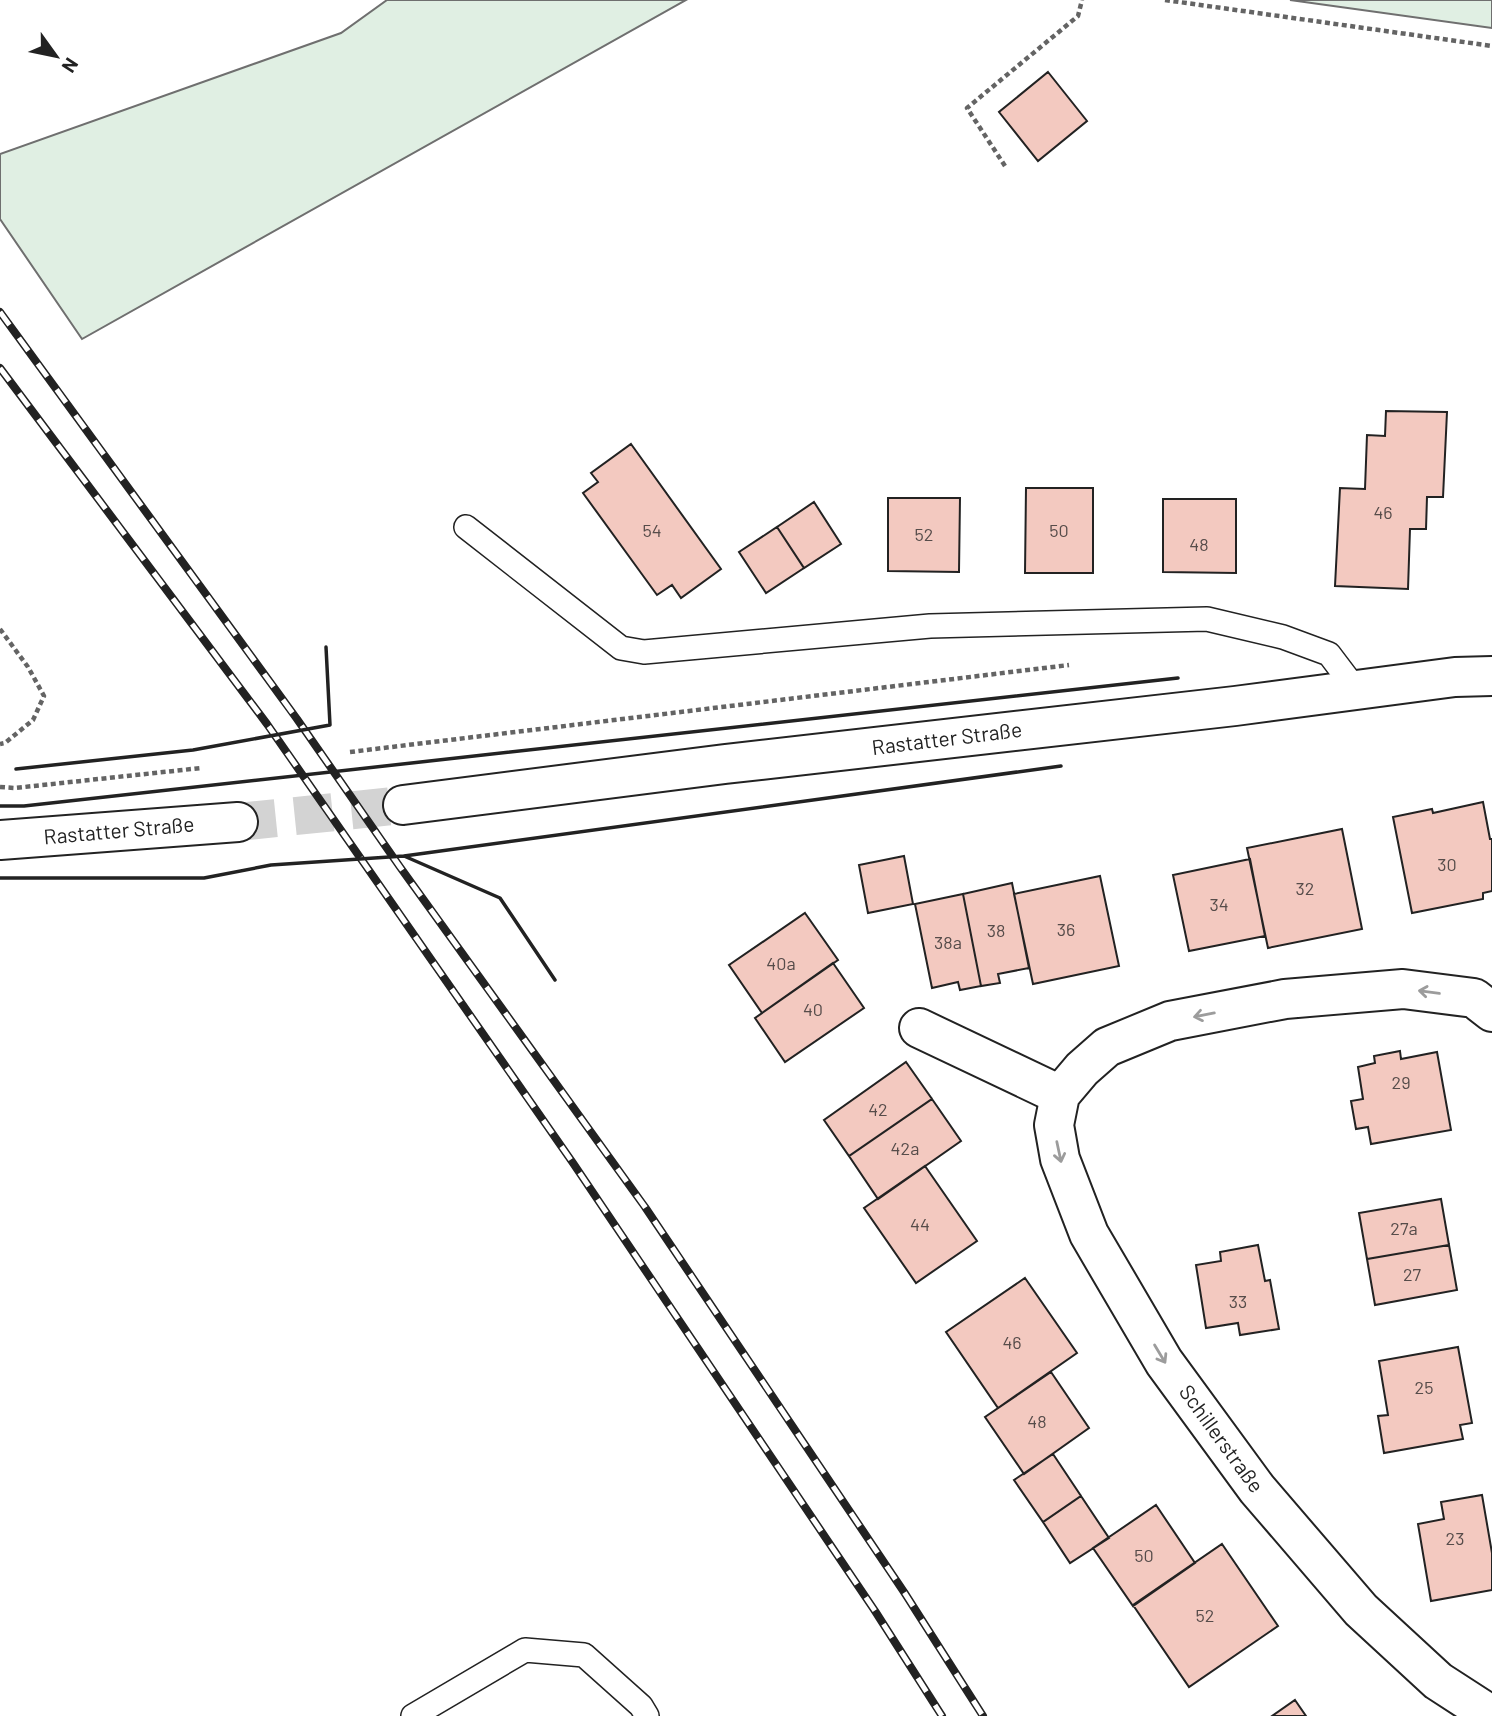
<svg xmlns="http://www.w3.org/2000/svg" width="1492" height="1716" viewBox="0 0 1492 1716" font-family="Barlow,sans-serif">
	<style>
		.green { fill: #e0efe3; stroke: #6f6f6f; stroke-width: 2 }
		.building { fill: #f3c9c0; stroke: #222; stroke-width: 2 }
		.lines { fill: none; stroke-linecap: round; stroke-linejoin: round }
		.secondary-tunnel { stroke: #d3d3d3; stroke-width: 38; stroke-dasharray: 38 19; stroke-linecap: butt }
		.lane-casing { stroke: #222; stroke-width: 26 }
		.street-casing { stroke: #222; stroke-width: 42 }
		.secondary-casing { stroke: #222; stroke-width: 42 }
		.path { stroke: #646464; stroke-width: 4.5; stroke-dasharray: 5 3.5; stroke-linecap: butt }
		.lane { stroke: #fff; stroke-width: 23 }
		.street { stroke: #fff; stroke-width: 38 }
		.secondary { stroke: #fff; stroke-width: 38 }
		.rail-casing { stroke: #222; stroke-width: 8 }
		.rail { stroke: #fff; stroke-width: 5; stroke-dasharray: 16; stroke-linecap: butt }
		.wall { stroke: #222; stroke-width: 3.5 }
		.oneway { stroke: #9c9c9c }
		.labels { text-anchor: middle; stroke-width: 5; stroke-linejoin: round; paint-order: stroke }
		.number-label { font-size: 18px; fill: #564c4a }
		.street-label { font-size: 21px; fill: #222; stroke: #fff }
	</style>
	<rect width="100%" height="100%" fill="#fff"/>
	<path class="green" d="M387,0H686L82,339L0,219V154L341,33Z
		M1290,0H1492V28Z"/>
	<path class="building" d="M1048,72L1087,121L1038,161L999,112Z
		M1386,411L1447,412L1443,497H1427L1426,529H1410L1408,589L1335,586L1340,488L1365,489L1367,435L1385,436Z
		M631,444L721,569L681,598L672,585L657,595L583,493L598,482L591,473Z
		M1026,488H1093V573H1025Z
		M888,498H960L959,572L888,571Z
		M1163,499H1236V573L1163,572Z
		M814,502L841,544L804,568L777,527Z
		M777,527L804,568L766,593L739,552Z
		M1483,802L1490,839H1492V891L1483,893V899L1412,913L1393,817L1432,809L1433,813Z
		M1342,829L1362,929L1268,948L1247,848Z
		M904,856L913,904L868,913L859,865Z
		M1250,859L1265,936L1189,951L1173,875Z
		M1100,876L1119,966L1033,984L1014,894Z
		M1012,883L1029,968L998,974L1000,983L981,986L963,894Z
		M963,894L981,986L960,990L958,982L932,988L915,904Z
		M805,913L838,960L762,1013L729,965Z
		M833,963L864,1008L785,1062L755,1018Z
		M1400,1051L1401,1059L1437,1052L1451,1130L1371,1144L1368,1127L1356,1129L1351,1101L1363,1099L1358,1067L1375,1063L1374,1056Z
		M906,1062L932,1099L849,1156L824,1120Z
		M932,1099L961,1141L878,1199L849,1156Z
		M925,1166L977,1241L916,1283L864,1208Z
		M1441,1199L1449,1245L1367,1259L1359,1213Z
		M1258,1245L1265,1281L1270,1280L1279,1329L1240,1335L1238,1323L1206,1328L1196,1265L1221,1261L1220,1252Z
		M1449,1245L1457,1290L1375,1305L1367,1259Z
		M1025,1278L1077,1353L998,1408L946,1332Z
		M1458,1347L1472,1423L1460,1425L1463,1439L1384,1453L1378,1416L1388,1415L1379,1361Z
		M1051,1372L1089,1428L1024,1474L985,1417Z
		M1053,1454L1081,1496L1043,1522L1014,1480Z
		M1482,1495L1492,1553V1590L1431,1601L1418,1524L1444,1519L1441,1502Z
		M1081,1496L1109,1538L1070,1563L1043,1522Z
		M1156,1505L1195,1563L1133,1606L1093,1548Z
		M1222,1544L1278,1626L1189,1687L1133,1605Z
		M1295,1700L1306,1716H1272Z"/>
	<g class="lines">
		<path class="secondary-tunnel" d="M238,822L403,805"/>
		<g class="lane-casing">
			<path id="lane" d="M466,527L621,648L644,652L930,626L1207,619L1283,637L1329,654L1357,691
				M413,1716L525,1650L584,1655L641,1706L647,1716"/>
		</g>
		<g class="street-casing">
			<path id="street" d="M1492,1012L1474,998L1403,989L1285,999L1170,1021L1107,1047L1082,1069L1060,1095L1054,1125L1060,1159L1089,1234L1164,1362L1257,1489L1361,1610L1438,1681L1492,1716
				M919,1028L1060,1095"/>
		</g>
		<g class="secondary-casing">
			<path id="secondary" d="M403,805L725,764L1235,706L1455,677L1492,676
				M0,840L238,822"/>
		</g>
		<path class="path" d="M1165,0L1492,46
			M1005,166L967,108L1078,16L1082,0
			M0,629L28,667L44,696L33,720L5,743L0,744
			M350,752L1069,665
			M0,787L15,788L201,768"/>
		<use href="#lane" class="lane"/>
		<use href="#street" class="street"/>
		<use href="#secondary" class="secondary"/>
		<g class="rail-casing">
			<path id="rail" d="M0,312L297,719L400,867L645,1207L904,1592L983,1716
				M0,368L267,724L573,1163L875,1611L942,1716"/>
		</g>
		<use href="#rail" class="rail"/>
		<path class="wall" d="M16,769L193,750L330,725L326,647
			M0,806H24L1178,678
			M404,856L1061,766
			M0,878H204L271,865L404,856L500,898L555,980"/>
	</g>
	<defs><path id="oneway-shaft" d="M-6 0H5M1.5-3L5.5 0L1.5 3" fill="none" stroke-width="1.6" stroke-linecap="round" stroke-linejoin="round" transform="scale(1.75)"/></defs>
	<g class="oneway">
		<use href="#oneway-shaft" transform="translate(1429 992) rotate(-172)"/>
		<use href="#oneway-shaft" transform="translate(1204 1015) rotate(169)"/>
		<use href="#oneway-shaft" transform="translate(1059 1152) rotate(78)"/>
		<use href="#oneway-shaft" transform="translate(1160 1354) rotate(59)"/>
	</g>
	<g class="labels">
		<g class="number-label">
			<text x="1383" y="519">46</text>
			<text x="652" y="537">54</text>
			<text x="1059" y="537">50</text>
			<text x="924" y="541">52</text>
			<text x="1199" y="551">48</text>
			<text x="1447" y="871">30</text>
			<text x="1305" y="895">32</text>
			<text x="1219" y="911">34</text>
			<text x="1066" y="936">36</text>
			<text x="996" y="937">38</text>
			<text x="948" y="949">38a</text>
			<text x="781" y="970">40a</text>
			<text x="813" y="1016">40</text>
			<text x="1401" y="1089">29</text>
			<text x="878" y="1116">42</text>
			<text x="905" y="1155">42a</text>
			<text x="920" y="1231">44</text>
			<text x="1404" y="1235">27a</text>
			<text x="1412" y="1281">27</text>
			<text x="1238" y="1308">33</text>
			<text x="1012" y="1349">46</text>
			<text x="1424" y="1394">25</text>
			<text x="1037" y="1428">48</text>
			<text x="1455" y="1545">23</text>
			<text x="1144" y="1562">50</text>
			<text x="1205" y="1622">52</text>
		</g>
		<g class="street-label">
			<text transform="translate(947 739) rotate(-7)" y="7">Rastatter Straße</text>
			<text transform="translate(119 831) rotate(-5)" y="7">Rastatter Straße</text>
			<text transform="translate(1221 1439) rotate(54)" y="7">Schillerstraße</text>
		</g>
	</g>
	<g transform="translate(56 56) rotate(123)" stroke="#ffffff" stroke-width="5" paint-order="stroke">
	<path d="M0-5L12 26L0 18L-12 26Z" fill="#222222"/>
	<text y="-10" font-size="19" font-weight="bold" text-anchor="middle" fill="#222222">N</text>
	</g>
</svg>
